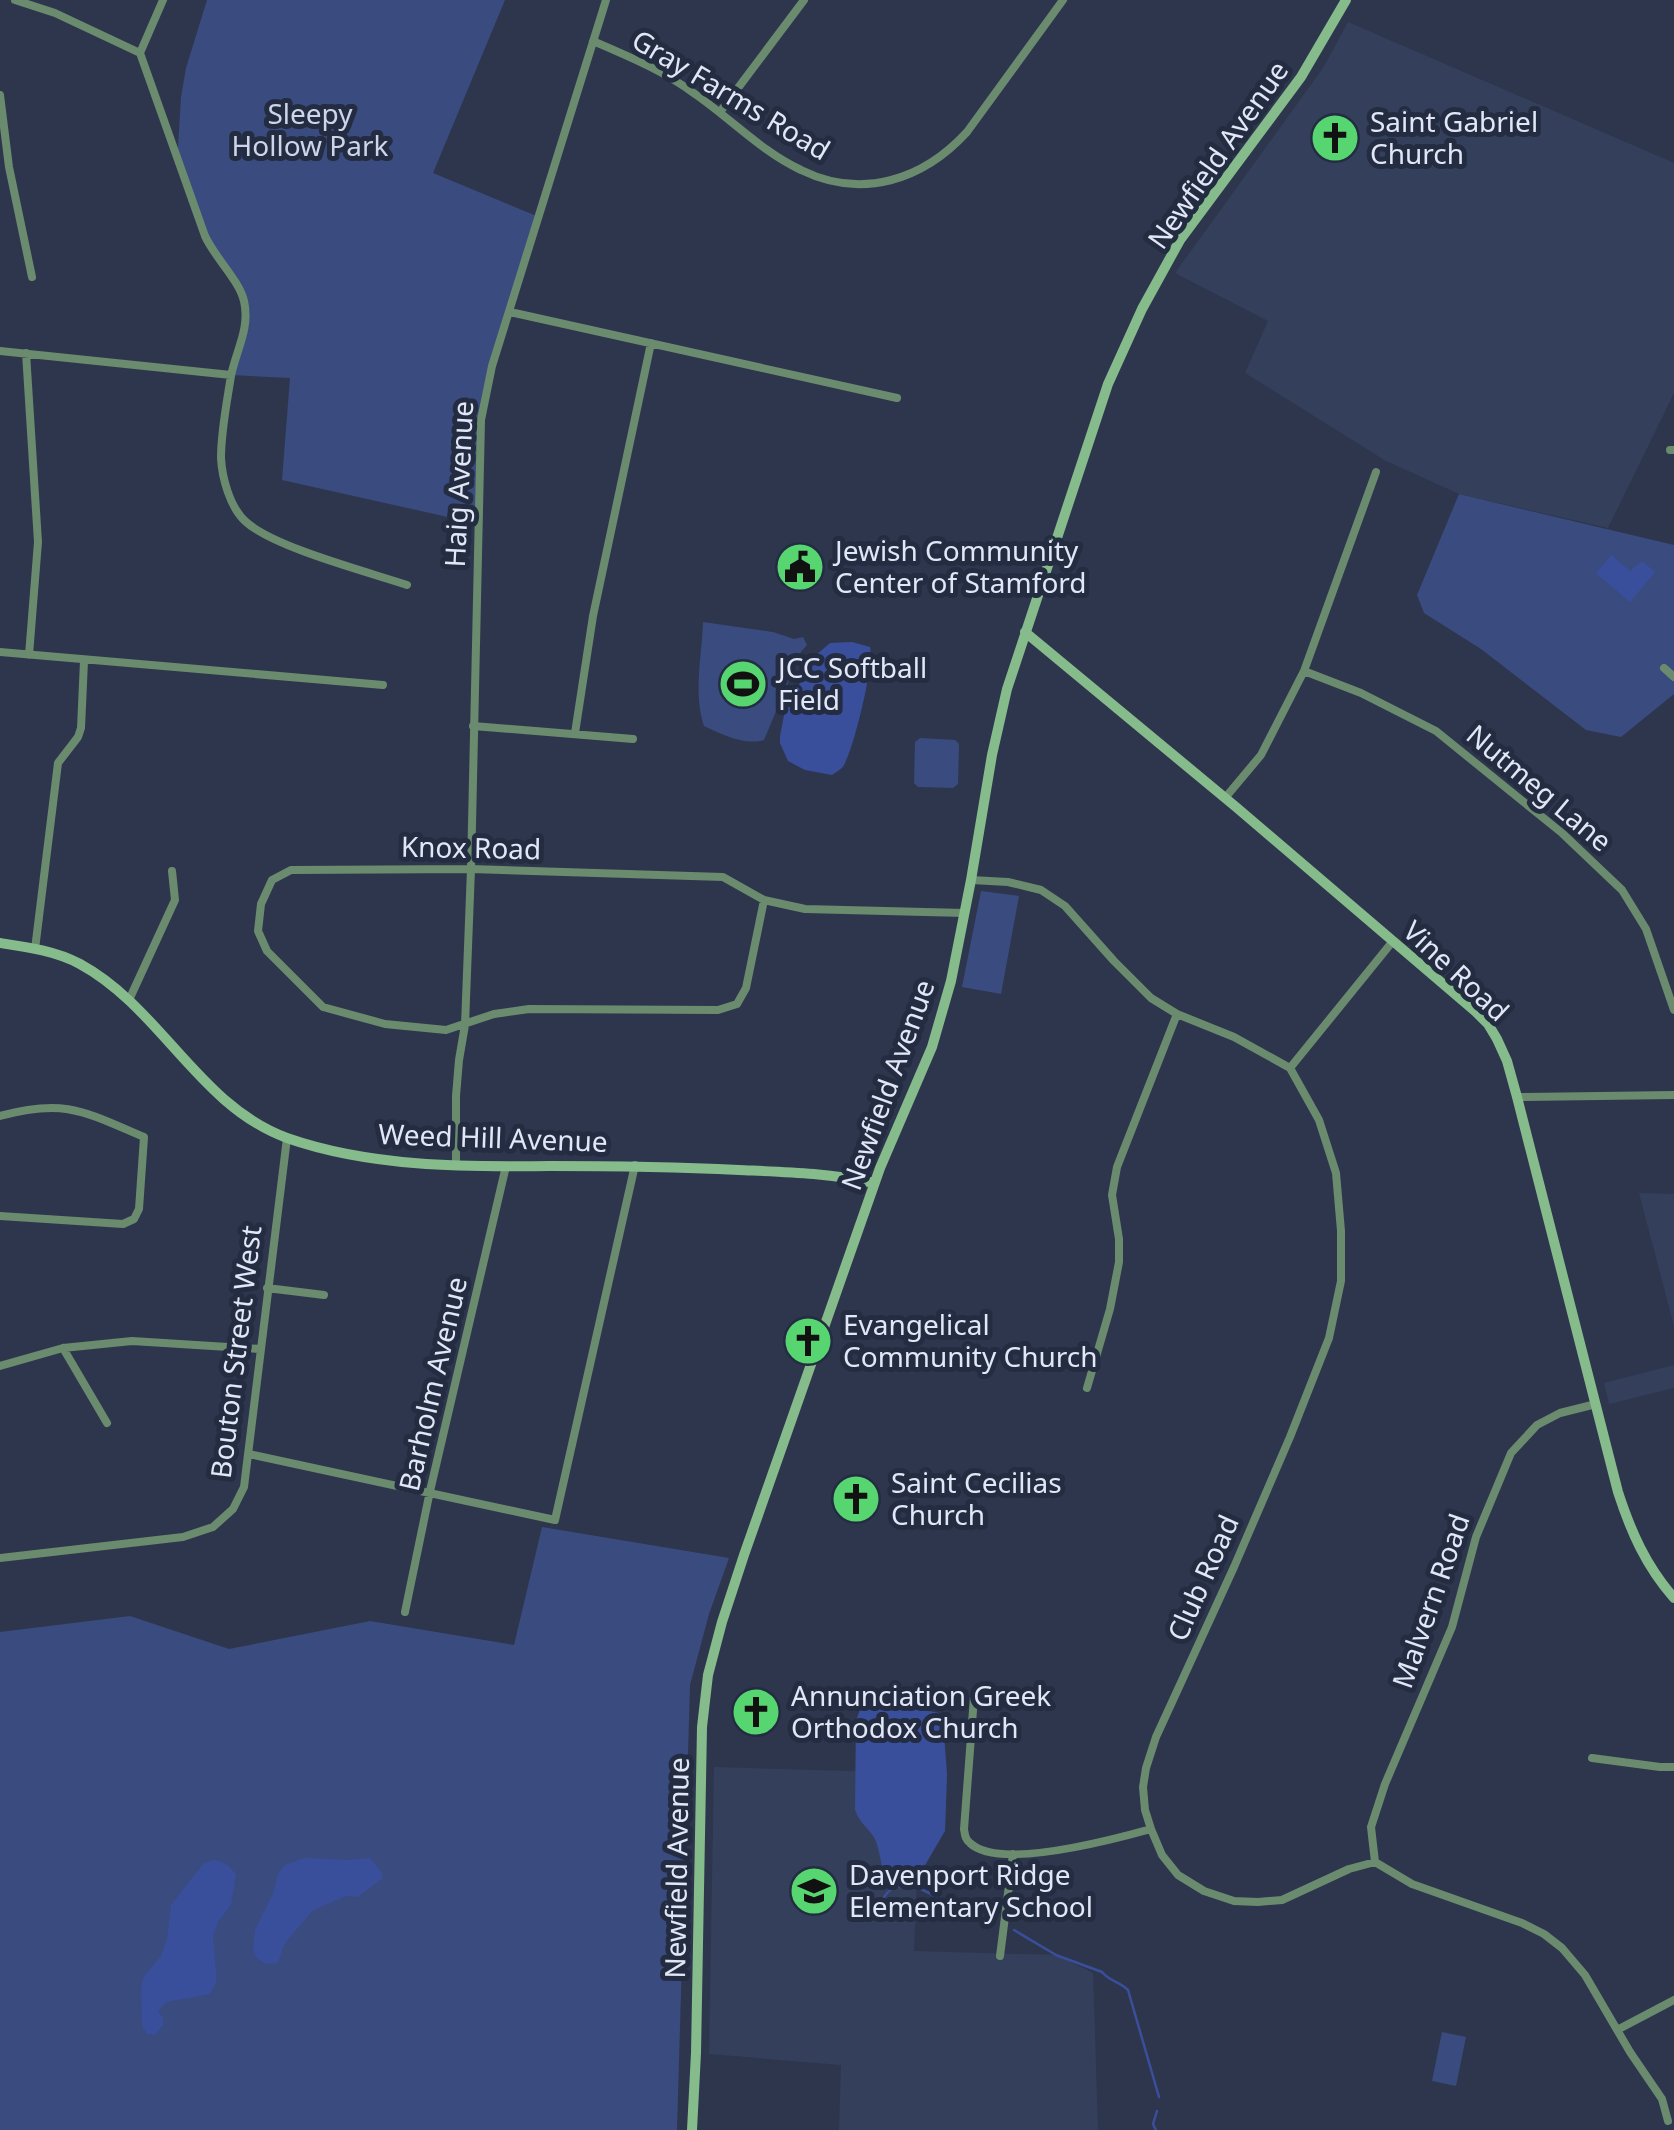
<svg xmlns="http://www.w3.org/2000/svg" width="1674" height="2130" viewBox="0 0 1674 2130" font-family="'Noto Sans',sans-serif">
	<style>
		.built { fill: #343f5c }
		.green { fill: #3a4b7f }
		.water { fill: #3a4f9c }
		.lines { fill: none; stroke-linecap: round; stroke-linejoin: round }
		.stream { stroke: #3a4f9c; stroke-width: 2.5 }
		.street { stroke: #6a8b6e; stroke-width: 8 }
		.secondary { stroke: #86bb8c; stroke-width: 10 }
		.labels { text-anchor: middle; stroke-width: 10; stroke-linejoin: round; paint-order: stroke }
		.street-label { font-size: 28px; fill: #e1e7f6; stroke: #242c42 }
		.park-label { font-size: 28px; fill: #cdd5eb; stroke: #242c42 }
		.poi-label { font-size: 28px; fill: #e1e7f6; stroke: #242c42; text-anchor: start }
	</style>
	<rect width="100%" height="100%" fill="#2e364d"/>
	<path class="built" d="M1348,22L1674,163V393L1608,528L1459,494L1386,461L1245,373L1268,321L1175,273L1323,68Z
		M1639,1193L1674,1194V1326Z
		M1674,1365V1388L1609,1404L1604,1383Z
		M714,1767L947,1774L945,1831H919L914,1951L1057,1955L1093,1973L1098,2130H839L841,2065L709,2054Z"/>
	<path class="green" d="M207,0H505L433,173L539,217L485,397L479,524L282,480L290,378L231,375L242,343L243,298L212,251L177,163L181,97L186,68Z
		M1459,494L1674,545V694L1621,737L1586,730L1481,649L1424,613L1417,595Z
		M703,622L773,632L794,639L803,637L807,645L801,652L764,740C745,746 721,734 704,726C693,693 702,656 703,622Z
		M920,738L955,740L959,744L958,784L953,788L918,787L914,783L915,742Z
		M981,891L1019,896L1001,994L962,987Z
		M542,1527L729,1558L709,1614L690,1685L677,2130H0V1632L130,1616L229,1649L370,1621L514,1645Z
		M1442,2032L1466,2037L1456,2086L1432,2081Z"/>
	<path class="water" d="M1611,555L1630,571L1642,561L1655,572L1630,602L1596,573Z
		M852,642L870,647C874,666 854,747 844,765C841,770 837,771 832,775L805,770L788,761L780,743V736L785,710L815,656L830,643Z
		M871,1699L939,1713L943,1721L947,1774L945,1831L914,1884L888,1881C880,1868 881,1853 875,1839C869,1828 860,1824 855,1810L856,1720L862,1705Z
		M304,1858L347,1860L370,1858L382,1873V1879L357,1897L346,1896L312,1911L285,1943L278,1962C266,1966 258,1962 253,1951L255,1930L273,1894L278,1874L285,1865Z
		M213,1860C224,1861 230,1866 236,1875L231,1905L218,1922L213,1935L216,1972V1983L210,1994L166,2002L158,2011L163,2018V2025L155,2035L147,2034L142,2026L141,1988L144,1976L161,1956L167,1939L171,1905L203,1864Z"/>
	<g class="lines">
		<path class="stream" d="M879,1919C877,1905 884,1893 896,1886C904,1889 910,1886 918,1888C925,1890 937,1898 946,1902
			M1014,1930L1056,1955L1102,1972C1109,1981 1120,1982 1128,1990L1159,2097
			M1156,2130L1153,2124L1157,2111"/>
		<path class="street" d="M15,0L55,13L140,53L205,236C215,258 239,280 244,301C251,331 233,355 230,382C226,407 221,433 221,458C222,478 230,507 245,521C272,547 368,572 407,585
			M593,41C628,56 664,71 695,94C730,118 762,152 801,170C862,200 923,180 967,132L1063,0
			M140,53L163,0
			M0,95L9,167L32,277
			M720,112L804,0
			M510,312L897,398
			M0,351L231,375
			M26,353L38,542L29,655
			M1670,450H1674
			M0,652L383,685
			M1664,668L1674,677
			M1304,671L1361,693L1436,731L1562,833L1622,890L1646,929L1674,1010
			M473,726L633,739
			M575,733L593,616L651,343
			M1225,798L1261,755L1304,671L1376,472
			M971,880L1008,882L1041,890L1065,906L1114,961L1151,998L1177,1014L1234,1037L1290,1068L1319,1120L1336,1173L1341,1231V1281L1329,1338L1290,1437L1234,1567L1156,1737L1146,1768L1143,1787L1145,1810L1151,1829L1162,1855L1178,1875L1204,1891L1234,1901L1258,1902L1282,1900L1349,1869L1375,1862L1412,1884L1522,1923L1544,1934L1562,1948L1585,1975L1630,2052L1662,2099L1668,2121
			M764,900L746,988L737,1004L718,1010L529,1009L494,1014L446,1030L385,1024L323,1007L267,951L258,931L261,904L272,880L291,870L471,869L723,877L764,900L805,909L965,913
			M35,949L58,763L78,737L81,728L84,661
			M129,1000L175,900L172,871
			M1290,1068L1393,941
			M1517,1097L1674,1095
			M0,1116C65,1098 85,1112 144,1137L139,1209L134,1219L123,1224L0,1216
			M456,1165V1096L459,1060L465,1025L471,869L481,420L492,366L606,0
			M267,1288L324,1295
			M63,1348L107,1423
			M0,1366L63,1348L132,1341L260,1349
			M1087,1388L1110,1309L1119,1262V1239L1112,1195L1117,1167L1177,1014
			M249,1454L555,1520L635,1165
			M0,1558L183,1537L213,1527L233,1509L244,1487L287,1138
			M405,1612L430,1491L506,1166
			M974,1697L964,1829C965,1835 965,1839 970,1843C999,1871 1115,1839 1151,1829
			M1592,1758L1660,1767H1674
			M1375,1862L1371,1827L1385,1784L1452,1627L1476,1537L1511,1453L1537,1425L1560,1413L1596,1404
			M1000,1956L1013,1854
			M1617,2030L1674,2000"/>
		<path class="secondary" d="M1025,632L1236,807L1476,1012L1488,1024L1497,1039L1507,1061L1517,1097L1618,1492C1631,1532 1646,1566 1674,1598
			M0,943C27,947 56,951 80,964C161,1008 199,1106 287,1138C370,1167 463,1167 550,1166C613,1166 676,1167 739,1170C785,1172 830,1173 874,1183
			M692,2130L696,2053L702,1727L708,1675L722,1622L744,1555L880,1168L932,1047L951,981L971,880L992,755L1007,689L1108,384L1142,309L1180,240L1301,77L1346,0"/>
	</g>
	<defs>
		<g id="church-disc" transform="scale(2.5)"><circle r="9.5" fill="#57d570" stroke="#242c42"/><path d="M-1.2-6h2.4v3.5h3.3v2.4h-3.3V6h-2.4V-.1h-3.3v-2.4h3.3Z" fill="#111"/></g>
		<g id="civic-disc" transform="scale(2.5)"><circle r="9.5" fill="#57d570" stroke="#242c42"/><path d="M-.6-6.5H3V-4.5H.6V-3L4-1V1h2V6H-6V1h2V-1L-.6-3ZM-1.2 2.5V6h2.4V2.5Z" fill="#111"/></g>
		<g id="stadium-disc" transform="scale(2.5)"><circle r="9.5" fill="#57d570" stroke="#242c42"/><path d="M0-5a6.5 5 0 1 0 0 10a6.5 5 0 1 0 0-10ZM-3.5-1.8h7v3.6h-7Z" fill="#111"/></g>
		<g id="school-disc" transform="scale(2.5)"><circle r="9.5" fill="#57d570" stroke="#242c42"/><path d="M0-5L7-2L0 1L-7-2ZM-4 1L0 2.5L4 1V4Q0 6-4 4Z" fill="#111"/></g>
	</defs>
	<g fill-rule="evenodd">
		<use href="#church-disc" x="1335" y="138"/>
		<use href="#civic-disc" x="800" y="567"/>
		<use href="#stadium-disc" x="743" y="684"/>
		<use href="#church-disc" x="808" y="1341"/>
		<use href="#church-disc" x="856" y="1499"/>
		<use href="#church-disc" x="756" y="1712"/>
		<use href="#school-disc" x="814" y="1891"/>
	</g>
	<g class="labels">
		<g class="street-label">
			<text transform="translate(731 95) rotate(31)" y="10">Gray Farms Road</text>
			<text transform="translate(1218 155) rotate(-55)" y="10">Newfield Avenue</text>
			<text transform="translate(459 484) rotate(-87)" y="10">Haig Avenue</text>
			<text transform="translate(1539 788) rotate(40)" y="10">Nutmeg Lane</text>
			<text transform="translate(471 848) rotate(1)" y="10">Knox Road</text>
			<text transform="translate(1456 971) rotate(43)" y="10">Vine Road</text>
			<text transform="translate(888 1085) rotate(-70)" y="10">Newfield Avenue</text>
			<text transform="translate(493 1138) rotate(2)" y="10">Weed Hill Avenue</text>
			<text transform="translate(236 1352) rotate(-83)" y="10">Bouton Street West</text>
			<text transform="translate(433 1384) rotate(-77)" y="10">Barholm Avenue</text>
			<text transform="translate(1203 1578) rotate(-66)" y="10">Club Road</text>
			<text transform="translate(1431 1601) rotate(-71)" y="10">Malvern Road</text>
			<text transform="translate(677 1868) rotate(-89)" y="10">Newfield Avenue</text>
		</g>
		<g class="park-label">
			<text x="310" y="124">Sleepy<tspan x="310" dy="32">Hollow Park</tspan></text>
		</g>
		<g class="poi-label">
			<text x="1370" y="132">Saint Gabriel<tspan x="1370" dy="32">Church</tspan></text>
			<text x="835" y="561">Jewish Community<tspan x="835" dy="32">Center of Stamford</tspan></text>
			<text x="778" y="678">JCC Softball<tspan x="778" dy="32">Field</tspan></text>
			<text x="843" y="1335">Evangelical<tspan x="843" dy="32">Community Church</tspan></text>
			<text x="891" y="1493">Saint Cecilias<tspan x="891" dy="32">Church</tspan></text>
			<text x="791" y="1706">Annunciation Greek<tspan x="791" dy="32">Orthodox Church</tspan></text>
			<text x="849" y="1885">Davenport Ridge<tspan x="849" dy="32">Elementary School</tspan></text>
		</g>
	</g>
</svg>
